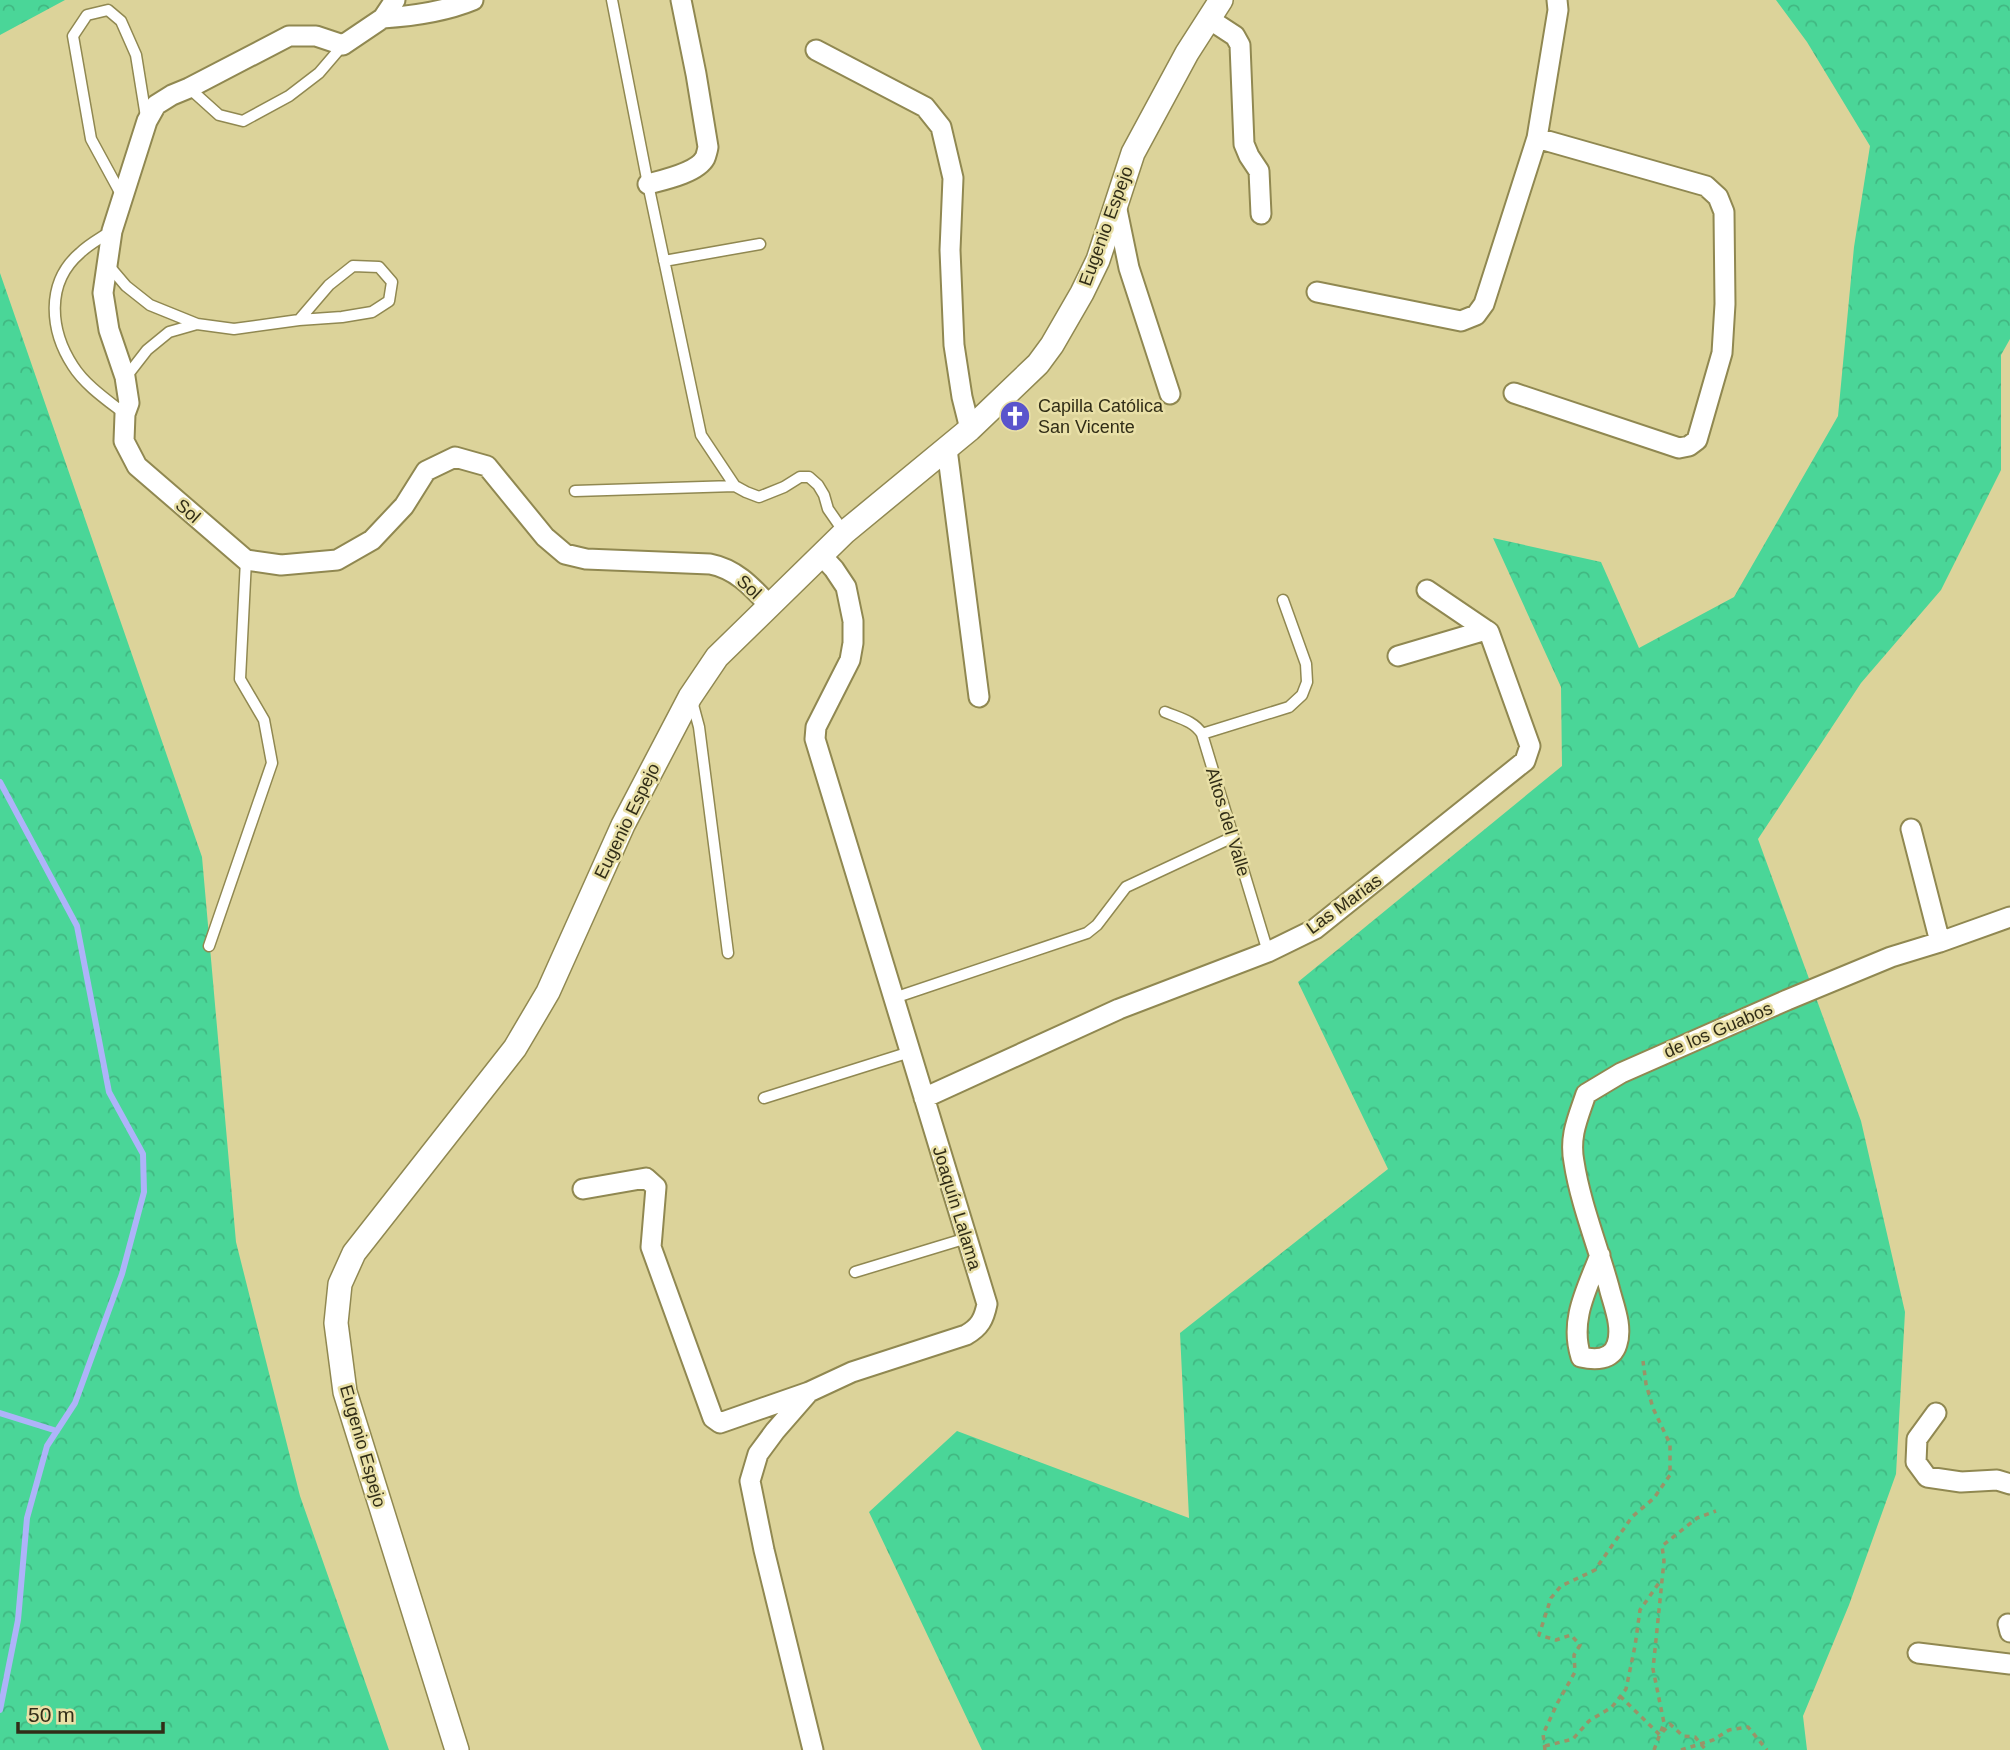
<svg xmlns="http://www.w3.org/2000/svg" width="2010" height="1750" viewBox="0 0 2010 1750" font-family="Arial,sans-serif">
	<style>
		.forest { fill: url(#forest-crowns) }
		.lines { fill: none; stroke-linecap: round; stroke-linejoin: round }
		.stream { stroke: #aeb3f9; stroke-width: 6 }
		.service-casing { stroke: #908851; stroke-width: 13 }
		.minor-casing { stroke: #908851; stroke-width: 23 }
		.tertiary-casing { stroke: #908851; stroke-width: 26 }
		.path { stroke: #9a9368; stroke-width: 3.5; stroke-dasharray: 5 5; stroke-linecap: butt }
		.service { stroke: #fff; stroke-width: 10 }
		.minor { stroke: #fff; stroke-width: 19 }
		.tertiary { stroke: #fff; stroke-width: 23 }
		.labels { text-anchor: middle; stroke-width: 5; stroke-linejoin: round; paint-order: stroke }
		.street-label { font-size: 18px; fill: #312d17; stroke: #e9e0a7 }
		.poi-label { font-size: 18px; fill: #312d17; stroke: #e9e0a7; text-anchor: start }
	</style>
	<defs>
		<pattern id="forest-crowns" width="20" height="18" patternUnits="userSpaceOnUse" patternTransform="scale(1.75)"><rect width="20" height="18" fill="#4ad698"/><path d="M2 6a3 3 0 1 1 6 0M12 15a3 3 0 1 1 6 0" fill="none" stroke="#41b882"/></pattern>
	</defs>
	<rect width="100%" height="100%" fill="#dcd39a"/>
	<path class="forest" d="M0,0H65L0,35Z
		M1776,0H2010V339L2001,355V470L1941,590L1861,683L1758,839L1861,1121L1905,1312L1896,1474L1849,1605L1803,1716L1807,1750H982L869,1512L957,1431L1189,1518L1180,1333L1388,1169L1298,982L1562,766L1561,687L1493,538L1601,562L1639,648L1734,597L1838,416L1854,247L1870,146L1807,42Z
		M0,273L202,857L236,1242L300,1496L389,1750H0Z"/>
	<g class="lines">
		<path class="stream" d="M0,782L77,926L109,1092L143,1154L144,1192L122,1274L75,1403L47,1446L27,1518L18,1620L0,1710
			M0,1413L57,1431"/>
		<g class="service-casing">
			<path id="service" d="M612,0L648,184L701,435L735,486L746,492L759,497L784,487L800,477H809L818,485L824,495L828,509L844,532
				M189,88L219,115L243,121L289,96L319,73L343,45
				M122,196L91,139L73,36L87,15L108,10L121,21L136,55L146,117
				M111,231C101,238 89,244 80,253C45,283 50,331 73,366C85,385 107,400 125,414
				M664,261L760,244
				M109,266L126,286L150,305L197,324
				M126,377L147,350L169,332L197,324L234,329L299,320L342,317L372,312L389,301L392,282L379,267L353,266L329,285L299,320
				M575,491L735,486
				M692,701L699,727L728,953
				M1165,712C1179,718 1194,721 1202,734L1268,952
				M1202,734L1289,707L1302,695L1307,682L1306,664L1283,600
				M209,946L272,763L264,720L240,679L246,560
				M894,998L1087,933L1097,925L1126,887L1233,837
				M764,1098L910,1052
				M855,1272L967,1238"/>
		</g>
		<g class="minor-casing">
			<path id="minor" d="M395,0L383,18L343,45L316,36H289L189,88L172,95L156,105L147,121L112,231L103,293L109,330L125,377L129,403L125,414L124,441L137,466L246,560L281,565L337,560L372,540L404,506L426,471L455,457L487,466L545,537L565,554L586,559L710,564C736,569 752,587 769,605
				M383,18C414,16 444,12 473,0
				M1209,19L1235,36L1240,45L1244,144L1249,156L1259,171L1261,214
				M816,50L925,107L941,127L953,178L950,250L954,345L962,397L970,429
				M648,184C663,180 697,173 705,158C706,156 708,148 708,147L696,74L681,0
				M1116,205L1129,268L1170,394
				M1317,292L1461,321L1476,315L1484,304L1537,138L1558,10L1557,0
				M1514,393L1679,448L1689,446L1697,440L1722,353L1725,304L1724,212L1718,197L1706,186L1537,138
				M947,449L979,697
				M1427,590L1486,630
				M1911,829L1940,942
				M924,1098L1119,1009L1268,952L1315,929L1525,761L1530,746L1489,632L1486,630L1398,656
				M583,1189L646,1178L656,1187L651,1247L713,1418L720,1423L809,1392
				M1600,1255C1587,1289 1569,1320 1581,1357C1594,1360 1612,1361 1617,1344C1623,1326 1613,1304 1609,1287C1598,1247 1580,1202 1574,1162C1569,1136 1578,1118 1586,1094L1621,1073L1787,1000L1891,957L1940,942L2010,917
				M1936,1413L1917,1439L1916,1462L1927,1477L1961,1482L1997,1480L2010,1484
				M2008,1624L2010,1632
				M1918,1653L2010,1664
				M813,1750L764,1550L750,1481L758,1454L775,1431L809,1392L852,1372L966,1335C980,1327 984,1319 987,1304L815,739L816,727L850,660L853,643V621L846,587L834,569L821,555"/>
		</g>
		<g class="tertiary-casing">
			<path id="tertiary" d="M457,1750L345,1392L336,1323L340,1284L354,1253L515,1048L548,992L623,825L690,697L717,657L845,532L970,429L1038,364L1052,345L1082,293L1098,260L1133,153L1187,53L1221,0"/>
		</g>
		<path class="path" d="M1620,1696L1660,1735L1670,1724L1683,1736L1695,1737L1706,1750
			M1545,1746L1573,1739L1589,1721L1612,1707L1626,1689L1635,1646L1640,1610L1661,1580
			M1545,1750L1543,1734L1558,1702L1575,1672L1574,1655L1580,1645L1571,1635L1556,1640L1539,1635L1551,1598L1561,1586L1595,1570L1632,1517L1654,1498L1670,1475V1444L1653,1408L1646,1384L1643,1361
			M1654,1750L1664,1723L1653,1669L1664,1561L1662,1546L1697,1518L1716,1511
			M1681,1750L1713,1740L1729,1730L1748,1727L1767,1750"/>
		<use href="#service" class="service"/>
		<use href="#minor" class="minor"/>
		<use href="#tertiary" class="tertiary"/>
	</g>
	<defs>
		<g id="church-disc" transform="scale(1.575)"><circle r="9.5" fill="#5a54cc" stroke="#e9e0a7"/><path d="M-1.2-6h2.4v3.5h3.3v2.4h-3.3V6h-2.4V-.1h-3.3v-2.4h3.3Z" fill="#fff"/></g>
	</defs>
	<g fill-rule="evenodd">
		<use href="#church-disc" x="1015" y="416"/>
	</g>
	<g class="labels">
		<g class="street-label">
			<text transform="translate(1106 226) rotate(-70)" y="6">Eugenio Espejo</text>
			<text transform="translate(188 511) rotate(41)" y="6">Sol</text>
			<text transform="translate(749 587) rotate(43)" y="6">Sol</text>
			<text transform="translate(627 821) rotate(-64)" y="6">Eugenio Espejo</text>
			<text transform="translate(1228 822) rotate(73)" y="6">Altos del Valle</text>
			<text transform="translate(1344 904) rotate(-36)" y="6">Las Marias</text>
			<text transform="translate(1718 1030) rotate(-23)" y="6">de los Guabos</text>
			<text transform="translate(957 1208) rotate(73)" y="6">Joaquín Lalama</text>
			<text transform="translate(363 1446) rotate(74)" y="6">Eugenio Espejo</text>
		</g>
		<g class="poi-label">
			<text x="1038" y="412">Capilla Católica<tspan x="1038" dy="21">San Vicente</tspan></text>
		</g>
	</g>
	<path d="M18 1722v10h145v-10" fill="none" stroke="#312d17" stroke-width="3.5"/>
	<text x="28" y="1722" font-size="21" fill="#312d17" stroke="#e9e0a7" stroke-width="5" paint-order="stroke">50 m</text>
</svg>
